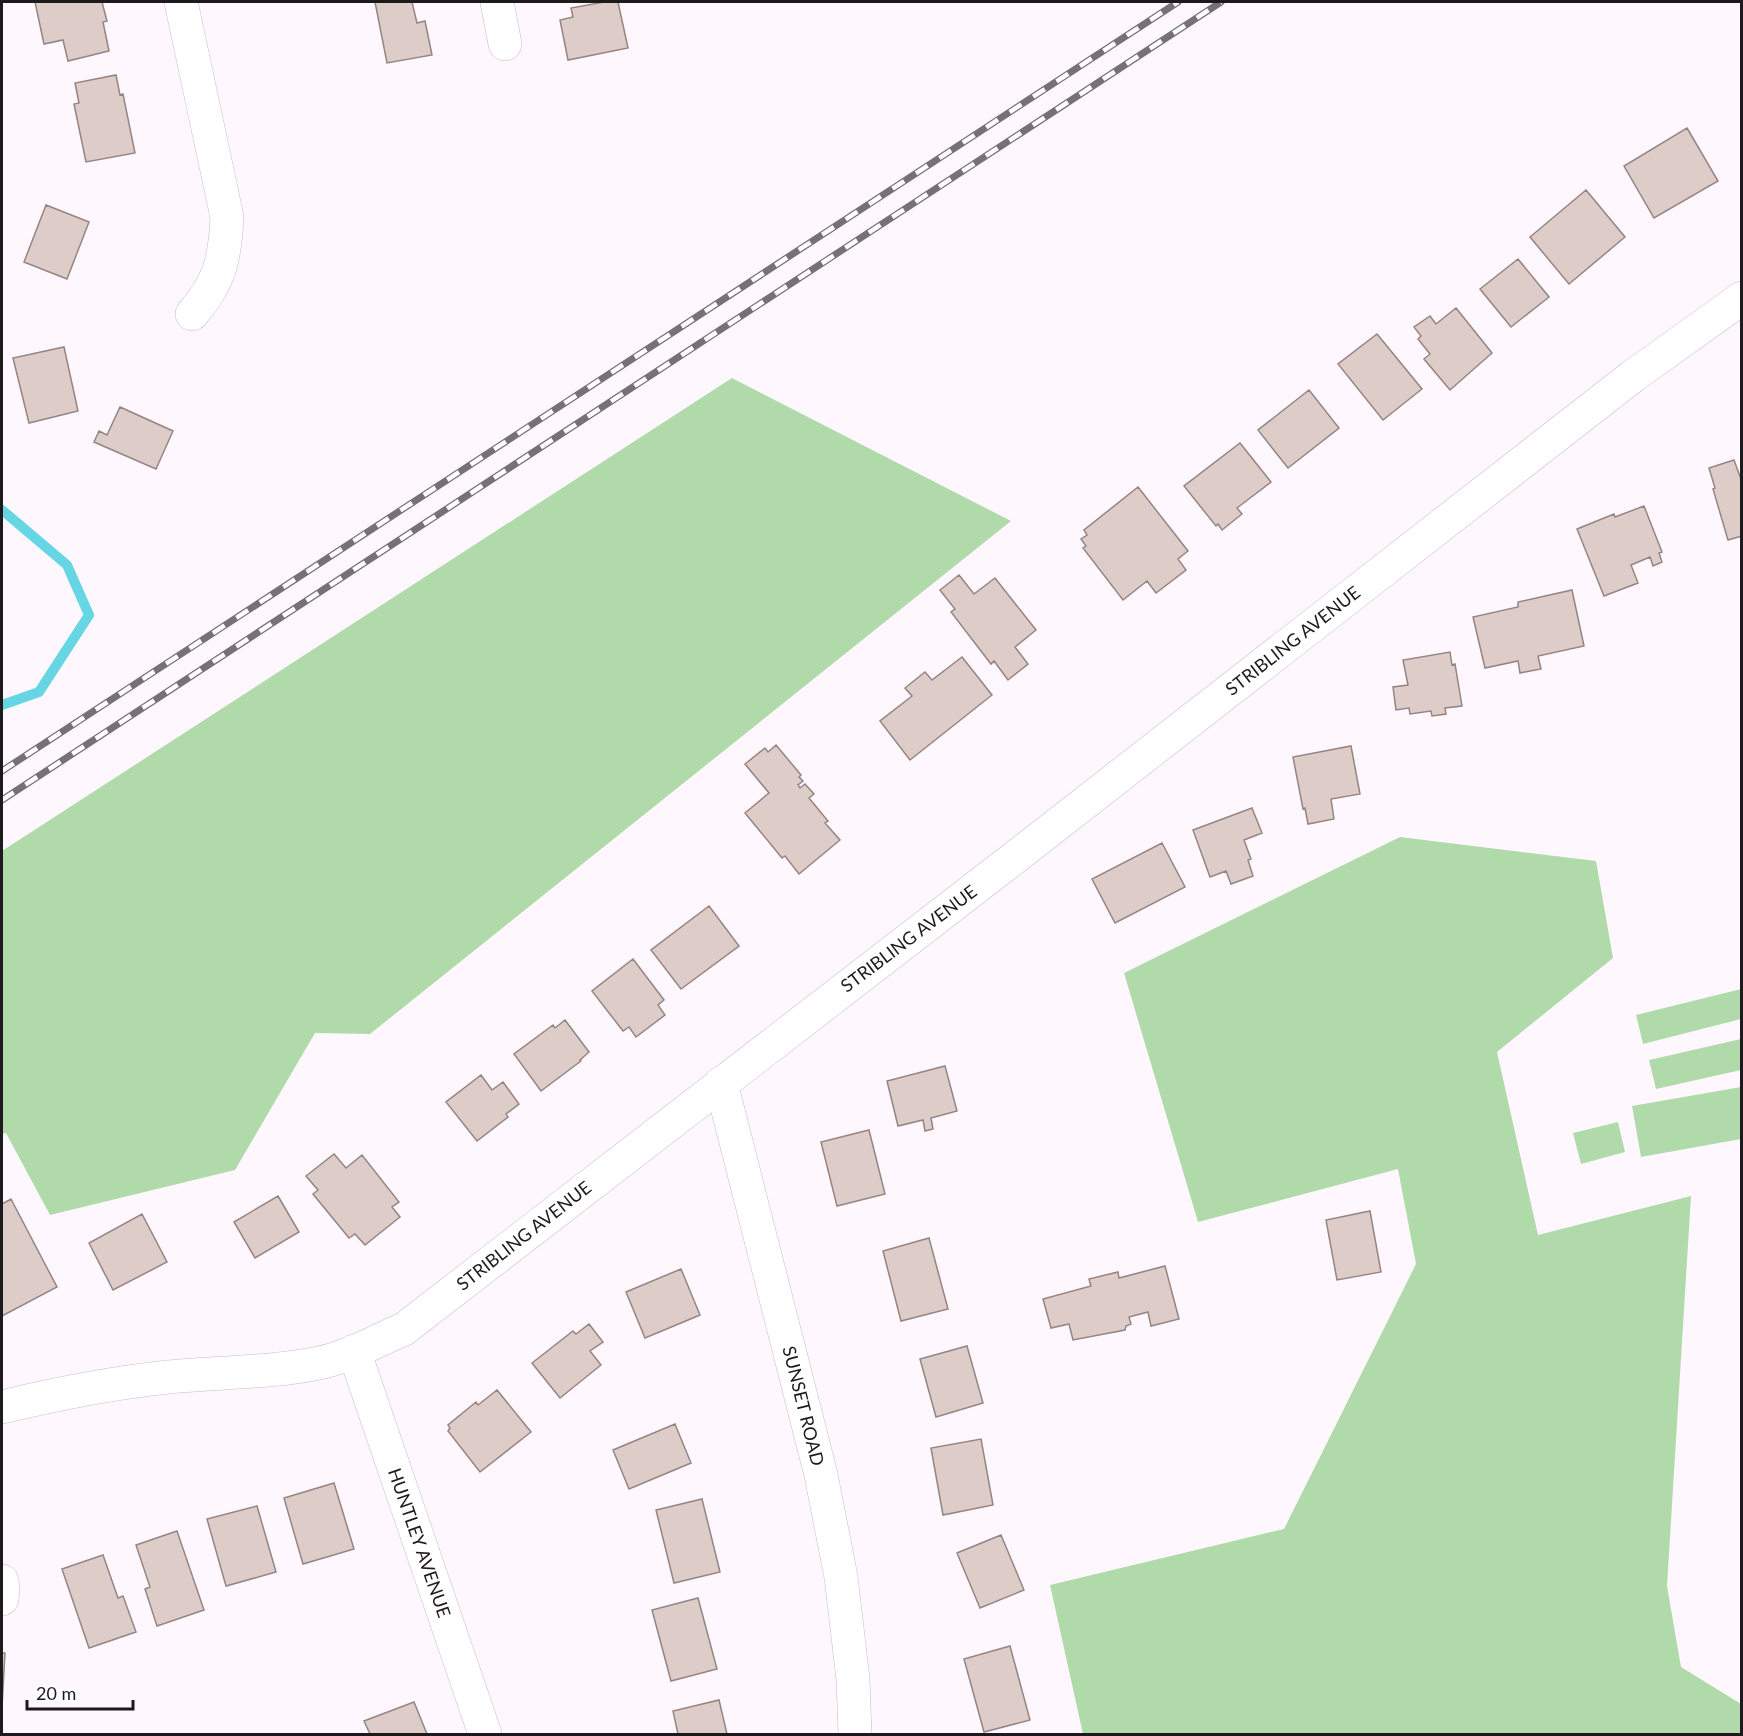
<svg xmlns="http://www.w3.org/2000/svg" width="1743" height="1736" viewBox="0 0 1743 1736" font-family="Lato,sans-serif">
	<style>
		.green { fill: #b0daaa }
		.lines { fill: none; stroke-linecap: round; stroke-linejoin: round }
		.stream { stroke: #66d5e4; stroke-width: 10 }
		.building { fill: #deccc9; stroke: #958582; stroke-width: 1.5 }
		.minor-casing { stroke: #c8bcc7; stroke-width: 34 }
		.minor { stroke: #fff; stroke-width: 33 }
		.rail-casing { stroke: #777176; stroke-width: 7 }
		.rail { stroke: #fff; stroke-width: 4.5; stroke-dasharray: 14; stroke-linecap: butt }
		.labels { text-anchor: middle; stroke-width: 4.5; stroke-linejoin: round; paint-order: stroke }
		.street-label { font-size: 18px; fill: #1e191d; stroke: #fff }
	</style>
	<rect width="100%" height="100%" fill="#fff7fe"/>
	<path class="green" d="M732,378L1011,521L370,1034L315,1033L235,1170L50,1215L6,1133L2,1134V851Z
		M1400,837L1596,861L1613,958L1497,1052L1538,1235L1691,1196L1667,1586L1681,1667L1741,1704V1734H1083L1050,1585L1284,1529L1416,1264L1398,1169L1198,1222L1124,973Z
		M1741,989V1019L1643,1044L1636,1015Z
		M1741,1039V1070L1656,1089L1649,1060Z
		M1741,1087V1139L1641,1157L1632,1106Z
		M1618,1122L1625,1152L1581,1164L1573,1133Z"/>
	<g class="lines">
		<path class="stream" d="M2,510L67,565L89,615L39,692L2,705"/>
	</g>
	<path class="building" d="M35,2H102L107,21L103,22L109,51L68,61L63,40L44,44Z
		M375,2H412L417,23L425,21L432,55L387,63Z
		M604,2H618L628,48L568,60L560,20L573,17L571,8Z
		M116,75L120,95L123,94L135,153L86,162L74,104L79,103L75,83Z
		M1687,128L1718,181L1654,218L1624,166Z
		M1586,190L1625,237L1569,284L1530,237Z
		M46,205L89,222L67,279L24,262Z
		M1518,259L1549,297L1511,327L1480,289Z
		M1456,308L1492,353L1450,390L1424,359L1430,354L1418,339L1421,336L1414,327L1430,316L1436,324Z
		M1377,334L1422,389L1383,420L1338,364Z
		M64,347L78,411L29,423L13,358Z
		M1309,390L1339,428L1288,468L1258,430Z
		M120,407L173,431L156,469L94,442L99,431L107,435Z
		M1240,443L1271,482L1237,508L1242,514L1222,530L1218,524L1216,526L1184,486Z
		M1734,460L1742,482V536L1728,540L1713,489L1715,488L1709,468Z
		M1138,487L1188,551L1178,559L1186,570L1156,593L1147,581L1123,600L1083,548L1086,546L1081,539L1087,535L1084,530Z
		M1644,506L1662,552L1659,553L1662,562L1653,566L1650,557L1631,565L1638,583L1604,596L1577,529L1614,514L1615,517Z
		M959,575L974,594L995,578L1036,630L1015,647L1028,664L1008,680L994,661L991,664L951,612L955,609L940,590Z
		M1572,590L1584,646L1538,656L1541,669L1520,673L1518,661L1485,668L1473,617L1518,607V602Z
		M1450,652L1452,665L1455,664L1462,706L1445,708L1446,714L1432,716L1431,711L1410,714L1409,708L1396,710L1393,687L1408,685L1403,660Z
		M962,657L992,695L910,760L880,721L912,696L905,688L925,672L932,680Z
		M776,745L801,775L799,777L803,781L798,785L800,788L805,784L814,794L809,798L828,821L825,823L840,840L799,874L785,856L782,858L745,813L769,793L745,764L765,748L768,752Z
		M1351,746L1360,794L1331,799L1334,819L1308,824L1305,808L1303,809L1293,757Z
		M1252,808L1262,833L1244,840L1251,859L1248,860L1253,876L1231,884L1226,871L1210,877L1193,830Z
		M1162,843L1185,887L1115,923L1092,879Z
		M709,906L739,946L681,989L651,950Z
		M633,959L664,1000L658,1005L665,1015L636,1037L629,1027L623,1031L592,991Z
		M565,1020L589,1052L580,1060L581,1061L541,1091L514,1054L553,1025L555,1028Z
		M945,1066L957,1111L931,1118L933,1129L925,1131L923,1120L898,1126L887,1081Z
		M481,1075L492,1090L503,1082L519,1104L506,1114L508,1117L477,1141L446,1102Z
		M869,1130L885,1194L837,1206L821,1142Z
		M334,1154L346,1168L362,1155L399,1202L392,1207L400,1217L365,1245L355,1234L349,1238L313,1194L318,1190L306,1176Z
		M278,1196L299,1232L255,1258L234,1222Z
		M11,1199L57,1287L2,1316V1204Z
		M1370,1211L1381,1272L1337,1280L1326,1220Z
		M142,1214L167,1262L113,1290L89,1243Z
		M929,1238L948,1309L901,1321L883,1251Z
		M1165,1266L1179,1319L1151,1326L1148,1312L1129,1317L1131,1324L1126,1326L1125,1330L1073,1340L1069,1324L1051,1328L1043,1299L1091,1286L1089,1279L1118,1272L1119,1278Z
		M681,1269L700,1315L645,1338L626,1292Z
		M589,1324L603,1342L590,1351L601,1365L560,1398L532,1363L573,1331L576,1334Z
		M967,1346L983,1403L936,1417L920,1359Z
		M497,1390L531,1432L480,1472L448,1431L450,1428L448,1425L476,1402L478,1405Z
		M675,1424L691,1463L629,1489L613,1450Z
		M981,1439L993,1505L943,1515L931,1448Z
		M334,1483L354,1549L303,1564L284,1498Z
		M702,1499L720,1572L674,1583L656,1510Z
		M257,1506L276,1572L226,1586L207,1519Z
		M177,1531L204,1610L157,1626L145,1589L150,1587L136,1545Z
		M1001,1535L1024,1590L980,1608L957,1553Z
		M103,1555L118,1598L123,1596L136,1632L89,1648L62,1569Z
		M698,1598L717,1669L671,1681L652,1610Z
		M1010,1646L1030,1720L984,1732L964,1659Z
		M2,1653H5L2,1707Z
		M719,1700L727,1734H678L673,1711Z
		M414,1702L427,1734H370L364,1721Z"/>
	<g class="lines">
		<g class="minor-casing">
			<path id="minor" d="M181,2L227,217C225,258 220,283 192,314
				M497,2L505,44
				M721,1083L821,1475L841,1577L853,1679L855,1734
				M354,1351L485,1734
				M2,1407C56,1394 112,1383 168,1377C218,1372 269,1373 319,1363C348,1357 376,1341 404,1329L1018,855L1633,376L1742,298
				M2,1581L3,1587L2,1599"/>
		</g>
		<use href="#minor" class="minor"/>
		<g class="rail-casing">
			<path id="rail" d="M2,771L1178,2
				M2,800L1221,2"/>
		</g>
		<use href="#rail" class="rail"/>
	</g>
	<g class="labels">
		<g class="street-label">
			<text transform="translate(1293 641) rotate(-38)" y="6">STRIBLING AVENUE</text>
			<text transform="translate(909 939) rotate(-37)" y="6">STRIBLING AVENUE</text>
			<text transform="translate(524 1236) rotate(-38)" y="6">STRIBLING AVENUE</text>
			<text transform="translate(803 1406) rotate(76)" y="6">SUNSET ROAD</text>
			<text transform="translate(419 1543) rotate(71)" y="6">HUNTLEY AVENUE</text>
		</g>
	</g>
	<rect width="1743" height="1736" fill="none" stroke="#1e191d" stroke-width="6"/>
	<path d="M27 1700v9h106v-9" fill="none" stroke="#1e191d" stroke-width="3"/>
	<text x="36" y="1700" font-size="18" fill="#1e191d" stroke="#ffffff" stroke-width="4.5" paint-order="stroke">20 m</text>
</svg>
